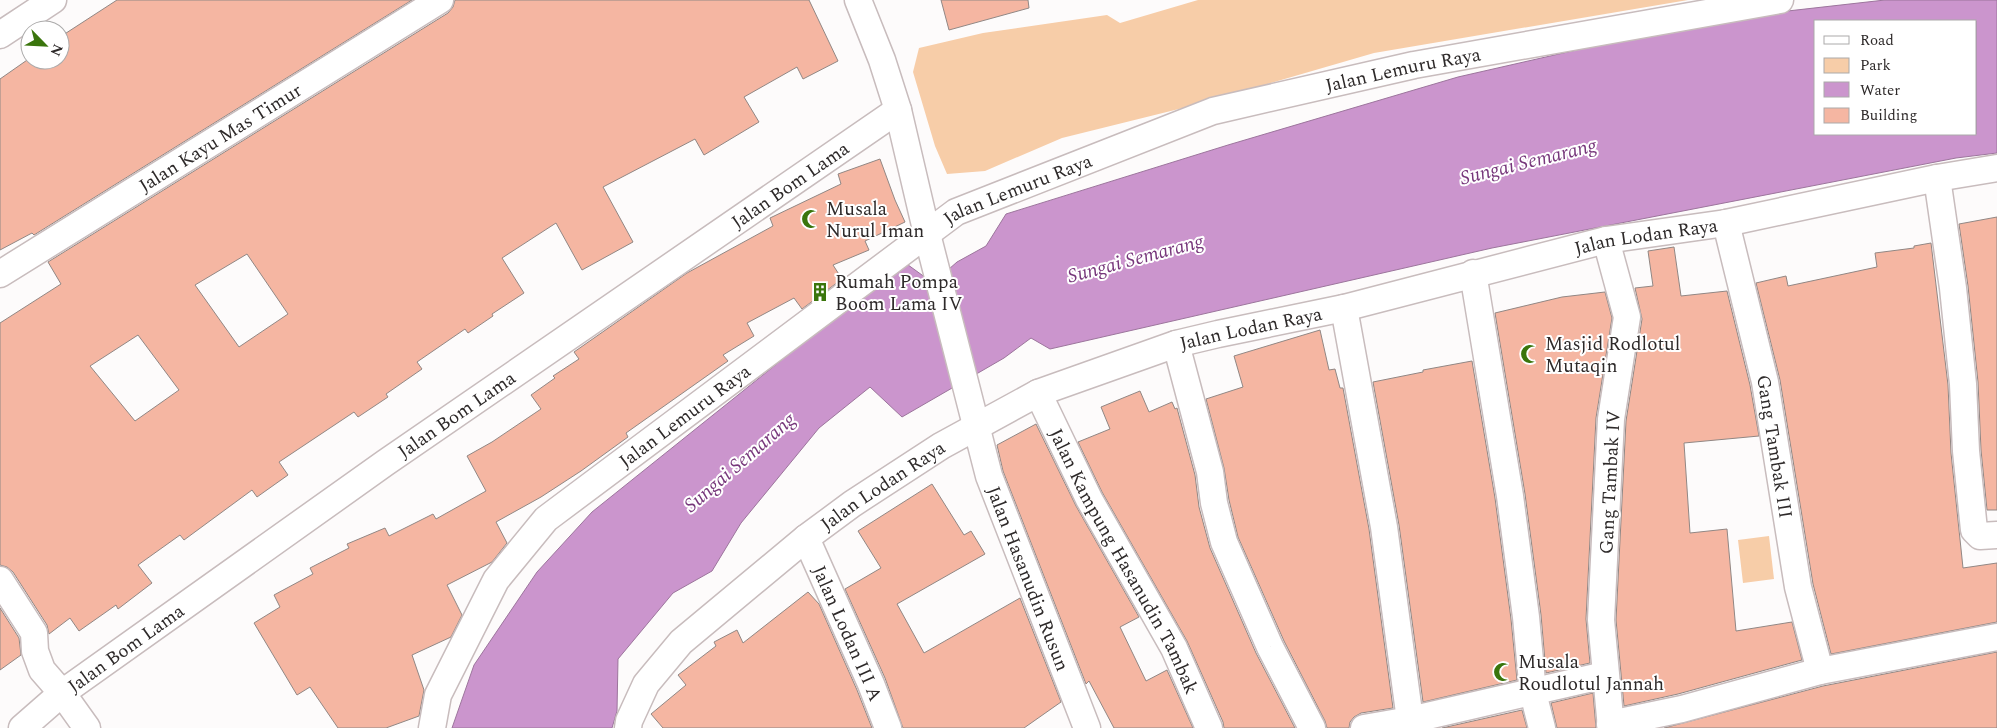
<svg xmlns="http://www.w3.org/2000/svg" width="1997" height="728" viewBox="0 0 1997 728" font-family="Spectral,serif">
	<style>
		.green { fill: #f7cda8 }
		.water { fill: #cb95cd; stroke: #9c759c; fill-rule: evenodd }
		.building { fill: #f5b6a2; stroke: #918784; fill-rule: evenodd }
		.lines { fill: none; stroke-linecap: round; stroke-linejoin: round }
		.minor-casing { stroke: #c8bcbd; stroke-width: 29 }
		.minor { stroke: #fff; stroke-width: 26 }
		.labels { text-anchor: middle; stroke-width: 4; stroke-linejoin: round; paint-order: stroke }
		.street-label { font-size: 19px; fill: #2e2a2a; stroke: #fff }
		.poi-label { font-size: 19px; fill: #2e2a2a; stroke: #fff; text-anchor: start }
		.water-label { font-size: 20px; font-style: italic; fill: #77377b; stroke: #fff }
	</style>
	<rect width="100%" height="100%" fill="#fdfbfb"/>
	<path class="green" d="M1198,0H1688L1374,53L1199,104L1062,138L985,171L947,174L935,146L913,72L919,48L983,33L1107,15L1120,23Z
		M1769,536L1774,579L1743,583L1738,540Z"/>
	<path class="water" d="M1885,0H1997V153L1956,158L1492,248L1050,349L1031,338L1004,358L902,417L870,387L819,428L741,523L712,571L673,593L618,659L617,711L612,728H452L474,665L537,572L592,512L904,262L933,283L957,262L986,246L1006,214L1228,145L1458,77L1708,20ZM1816,21H1976V134H1816Z"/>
	<path class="building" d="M117,0H412L34,235L32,233L0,250V79L30,58V60H60V37Z
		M455,0H809L838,61L803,79L797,67L744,97L759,122L704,155L695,139L603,187L633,242L582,270L556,223L502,258L524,293L492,314L493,316L468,333L465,329L417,362L422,369L386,394L388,397L358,417L354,412L279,462L288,475L257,497L252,490L184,540L180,535L138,565L152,583L118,609L116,605L79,631L70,618L49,634L47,625L13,572L7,567L0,565V323L61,284L48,262L448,13L453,7ZM247,254L288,314L239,347L195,285ZM138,335L179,390L135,421L90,366Z
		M941,0H1028L1029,8L949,30Z
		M880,159L895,200L905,222L865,241L869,250L833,265L842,279L802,309L794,298L747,323L754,336L723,355L728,361L626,433L628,437L581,471L541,497L496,522L507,543L492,562L447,585L462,615L451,637L412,655L424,690L419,716L386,728H338L310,687L297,695L254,623L280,607L274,595L313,574L310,568L349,548L347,544L385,528L389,536L433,514L436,519L486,491L467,456L492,442L541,409L531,395L555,378L553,376L579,359L574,352L687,273L773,226L770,218L841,184L838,174Z
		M1997,217V510H1987L1981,450L1978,382L1968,286L1959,224Z
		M1931,243L1948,385L1951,453L1963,568L1997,563V622L1831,654L1813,584L1780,380L1756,283L1786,276L1788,286L1877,267L1875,253L1914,248V246Z
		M1674,247L1681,296L1727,291L1750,385L1759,436L1684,443L1690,533L1727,529L1736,631L1792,622L1802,660L1678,694L1624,706L1616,620L1626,421L1642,319L1635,288L1653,286L1648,251Z
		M1605,292L1612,318L1596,418L1586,619L1590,663L1546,673L1541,615L1525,494L1495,313L1562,297Z
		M1320,330L1329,370L1335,369L1340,388H1343L1369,529L1393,708L1361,713L1354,717L1350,722L1349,728H1327L1325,721L1284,641L1238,537L1229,500L1224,468L1206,399L1243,387L1234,356Z
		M1472,361L1495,498L1511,619L1517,680L1423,702L1399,525L1373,382L1423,372V370Z
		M1140,391L1149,412L1172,402L1175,409L1177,408L1195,475L1199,507L1210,548L1256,653L1295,728H1224L1223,722L1187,641L1102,492L1078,442L1110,429L1101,407Z
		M1036,424L1076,506L1139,617L1120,627L1146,681L1167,670L1193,728H1114L1089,681L1086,684L1003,471L997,445Z
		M932,484L964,535L971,531L985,554L897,604L924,653L1020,598L1061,702L1024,728H903L885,678L845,589L881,568L858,531Z
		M808,592L819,604L857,690L872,728H663L651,714L686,685L678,675L716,646L714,642L737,630L743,643Z
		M0,608L19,638L21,655L0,670Z
		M1997,652V728H1664L1823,686Z
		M1593,693L1596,728H1557L1551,703Z
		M1522,710L1527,728H1442Z"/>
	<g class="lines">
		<g class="minor-casing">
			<g id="minor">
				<path id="s1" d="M858,0L882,60L898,110L927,234L989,476L1087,728"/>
				<path d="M0,35L53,0"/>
				<path d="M1937,178L1953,288L1963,384L1966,451L1974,530L1980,536L1997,535"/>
				<path id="s2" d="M1726,223L1765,382L1798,587L1820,671"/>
				<path d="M1606,240L1627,317L1611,419L1601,620L1611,728"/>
				<path d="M1473,273L1510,496L1526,617L1533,693L1542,728"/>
				<path id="s3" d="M0,274L440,0"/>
				<path d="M1344,308L1384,527L1410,720L1605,675"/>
				<path d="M1176,344L1210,472L1214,503L1224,542L1270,647L1312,728"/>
				<path id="s4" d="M1038,393L1089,499L1174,648L1209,728"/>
				<path id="s5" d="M806,538L871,684L888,728"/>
				<path d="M0,580L34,633L35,651L42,670L62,693L87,728"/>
				<path d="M1610,724L1682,709L1820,671L1997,637"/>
				<path id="s6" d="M22,728L62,693L385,463L898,110"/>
				<path id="s7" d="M432,728L438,695L496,580L546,519L956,212L1213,111L1414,65L1780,0"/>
				<path id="s8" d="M628,728L629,721L646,684L681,642L806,538L852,504L941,446L1038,393L1176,344L1218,334L1344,308L1606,240L1726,223L1937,178L1997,168"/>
				<path d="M1364,728L1410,720"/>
			</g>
		</g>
		<use href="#minor" class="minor"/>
	</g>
	<defs>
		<g id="mosque-bare" transform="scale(1.5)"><path d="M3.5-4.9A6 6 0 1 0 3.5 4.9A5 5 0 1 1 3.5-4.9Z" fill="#3a750c" stroke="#fff" stroke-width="2.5" paint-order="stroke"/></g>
		<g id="building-bare" transform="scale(1.5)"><path d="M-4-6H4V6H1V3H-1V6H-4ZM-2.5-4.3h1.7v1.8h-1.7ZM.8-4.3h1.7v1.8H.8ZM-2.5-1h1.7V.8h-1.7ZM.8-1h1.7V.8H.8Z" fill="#3a750c" stroke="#fff" stroke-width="2.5" paint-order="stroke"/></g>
	</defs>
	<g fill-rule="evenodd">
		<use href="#mosque-bare" x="811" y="219"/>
		<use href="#building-bare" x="820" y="292"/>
		<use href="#mosque-bare" x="1530" y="354"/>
		<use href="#mosque-bare" x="1503" y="672"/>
	</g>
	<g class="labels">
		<g class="street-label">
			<text dy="7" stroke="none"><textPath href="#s7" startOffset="1224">Jalan Lemuru Raya</textPath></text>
			<text dy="7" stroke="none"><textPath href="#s3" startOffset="259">Jalan Kayu Mas Timur</textPath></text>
			<text dy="7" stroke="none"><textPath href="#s6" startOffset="941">Jalan Bom Lama</textPath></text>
			<text dy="7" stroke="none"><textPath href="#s7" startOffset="819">Jalan Lemuru Raya</textPath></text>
			<text dy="7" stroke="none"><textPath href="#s8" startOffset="1168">Jalan Lodan Raya</textPath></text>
			<text dy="7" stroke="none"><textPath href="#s8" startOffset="762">Jalan Lodan Raya</textPath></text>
			<text dy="7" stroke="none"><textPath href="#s6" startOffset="536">Jalan Bom Lama</textPath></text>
			<text dy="7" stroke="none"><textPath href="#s7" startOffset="414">Jalan Lemuru Raya</textPath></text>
			<text dy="7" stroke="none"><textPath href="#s2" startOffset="229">Gang Tambak III</textPath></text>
			<text transform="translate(1609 482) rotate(-87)" y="7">Gang Tambak IV</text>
			<text dy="7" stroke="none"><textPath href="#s8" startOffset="358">Jalan Lodan Raya</textPath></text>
			<text dy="7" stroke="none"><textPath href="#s4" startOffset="189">Jalan Kampung Hasanudin Tambak</textPath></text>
			<text dy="7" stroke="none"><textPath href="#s1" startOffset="604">Jalan Hasanudin Rusun</textPath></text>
			<text dy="7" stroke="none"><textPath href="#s5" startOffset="104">Jalan Lodan III A</textPath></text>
			<text dy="7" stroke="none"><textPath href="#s6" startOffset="131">Jalan Bom Lama</textPath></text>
		</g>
		<g class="poi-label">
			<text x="826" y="215">Musala<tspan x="826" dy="22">Nurul Iman</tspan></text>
			<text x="835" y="288">Rumah Pompa<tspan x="835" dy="22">Boom Lama IV</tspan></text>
			<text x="1545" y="350">Masjid Rodlotul<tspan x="1545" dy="22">Mutaqin</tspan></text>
			<text x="1518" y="668">Musala<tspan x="1518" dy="22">Roudlotul Jannah</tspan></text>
		</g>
		<g class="water-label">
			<text transform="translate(1528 161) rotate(-14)" y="7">Sungai Semarang</text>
			<text transform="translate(1135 258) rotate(-15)" y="7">Sungai Semarang</text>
			<text transform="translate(739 462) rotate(-41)" y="7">Sungai Semarang</text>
		</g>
	</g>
	<rect x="1814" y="20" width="162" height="115" fill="#ffffff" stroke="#abaaaa"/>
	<rect x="1824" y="36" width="25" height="8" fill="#ffffff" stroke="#abaaaa"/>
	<text x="1860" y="45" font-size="15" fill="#2e2a2a">Road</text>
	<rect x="1824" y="58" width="25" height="15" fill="#f7cda8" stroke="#abaaaa"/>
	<text x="1860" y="70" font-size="15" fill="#2e2a2a">Park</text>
	<rect x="1824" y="82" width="25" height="15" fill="#cb95cd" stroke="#abaaaa"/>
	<text x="1860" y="95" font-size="15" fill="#2e2a2a">Water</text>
	<rect x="1824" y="108" width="25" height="15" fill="#f5b6a2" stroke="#abaaaa"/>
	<text x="1860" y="120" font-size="15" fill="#2e2a2a">Building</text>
	<g transform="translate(45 45) rotate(114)"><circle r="24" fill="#ffffff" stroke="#abaaaa"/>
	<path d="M0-4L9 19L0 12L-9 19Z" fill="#3a750c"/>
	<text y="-8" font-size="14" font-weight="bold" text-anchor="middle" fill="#2e2a2a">N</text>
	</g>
</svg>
